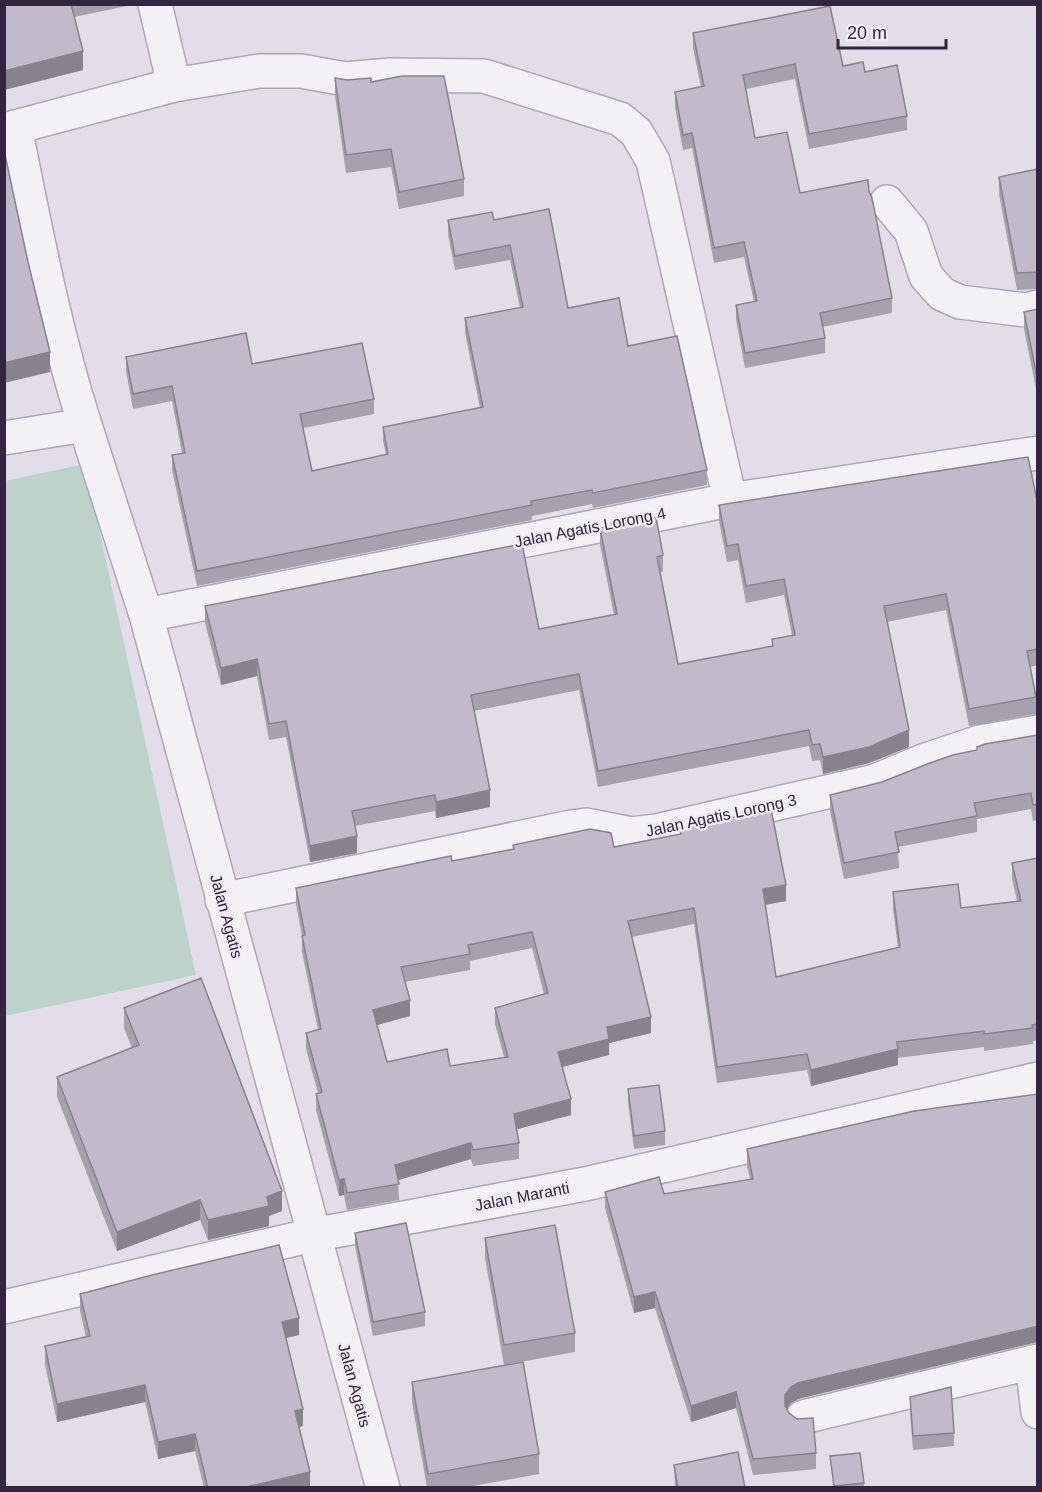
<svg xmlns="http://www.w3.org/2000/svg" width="1042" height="1492" viewBox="0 0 1042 1492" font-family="Helvetica,sans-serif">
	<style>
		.green { fill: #bdd2cb }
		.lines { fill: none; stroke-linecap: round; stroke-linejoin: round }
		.minor-casing { stroke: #aea6b5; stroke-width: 36 }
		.minor { stroke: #f3f0f6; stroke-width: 33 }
		.wall { fill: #a7a0af; fill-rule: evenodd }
		.shaded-wall { fill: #88828e }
		.building { fill: #c2bacb; stroke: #88828e; stroke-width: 1.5; fill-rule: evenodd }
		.labels { text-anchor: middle; stroke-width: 5; stroke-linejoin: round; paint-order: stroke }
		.street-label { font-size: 16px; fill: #33253f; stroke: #f0ecf5 }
	</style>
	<rect width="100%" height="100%" fill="#e2dde8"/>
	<path class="green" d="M85,464L196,975L5,1016L4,481Z"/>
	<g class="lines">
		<g class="minor-casing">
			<path id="minor" d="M155,4L174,85
				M15,127C35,227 54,328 85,425
				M4,130L174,85L259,71H301L345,79L390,75L484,76L620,119L636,132L653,161L730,500
				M887,202L911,231L926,276L942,294L960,302L1026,310L1038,307
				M4,438L85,425L146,615L383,1488
				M146,615L730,500L1038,453
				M222,900L571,827L586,825L631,834L656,831L875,781L923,761L980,742L1038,732
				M4,1307L313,1235L585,1184L1038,1079
				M1032,1362L1038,1412
				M803,1417L1038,1361"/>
		</g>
		<use href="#minor" class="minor"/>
	</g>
	<path class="wall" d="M4,4H137L74,17L83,70L4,90Z
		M693,33L865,72L907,116V130L809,149L795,79L746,89L755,138L800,193L869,191L892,298V313L822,327L825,338V353L745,368L736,320V305L754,302L744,257L714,263L692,148L683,150L675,107V92L701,87L693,48Z
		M335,78L371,82L464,179V196L399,209L391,167L346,173L335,96Z
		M1038,169V289L1017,290L999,194V177Z
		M448,220H494L568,308L628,346L707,470V485L593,508L592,504L532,516V520L197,586L172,470V455L182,453L172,401L133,409L126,371V357L252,364L374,399V414L303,428L312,471L386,455L383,441V427L480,408L465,333V318L520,308L510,260L455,270L448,235Z
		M1038,309V399L1024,329V312Z
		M719,505H1038V665L1030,667L1036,697V714L969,726L946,610L887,622L909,747L869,763L823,774L820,760L812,761L809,746L598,787L579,690L474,711L490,807L436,818L435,811L355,826L357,853L310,862L286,737L269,740L257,676L221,685L205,623V606L539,629L614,615L600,545V528L663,555V572H660L678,664L772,646V639L792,635L784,595L746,603L738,560L727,562L719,521Z
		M1038,735V820L1033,821L1031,809L977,819V832L898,847L899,868L844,879L830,811V795L882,782L977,750V747Z
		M680,829L786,901L765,905L776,977L898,948L893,909V892L961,908L1017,901L1012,879V863L1038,858V1040L1033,1041V1044L984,1051V1047L898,1058V1065L811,1086L807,1070L717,1083L694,924L632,937L651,1033L609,1043V1055L562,1067L571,1115L517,1129L519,1143V1159L473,1166L471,1159L398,1180L399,1200L347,1210L344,1195L339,1196L316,1110V1094L318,1093L306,1049V1033L318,1030L302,952V936L296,904V888L452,861L513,849V845L614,847L680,834ZM532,948L544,994L495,1008V1024L504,1057L450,1066L387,1062L377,1025L410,1016L405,982L470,970V961Z
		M124,1008L282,1211L269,1216V1226L208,1240L200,1220L117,1251L57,1097V1077L132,1048L124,1028Z
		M628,1089L665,1131V1145L634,1149L628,1102Z
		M747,1149L798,1399L791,1403L787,1409L816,1453V1469L753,1475L736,1408L691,1422L655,1308L634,1313L605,1208V1192L664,1194L750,1179L747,1166Z
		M355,1233L425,1312V1326L373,1336L355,1246Z
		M485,1238L575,1333V1352L504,1365L485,1258Z
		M80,1294L299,1335L286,1338L303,1426L299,1427L310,1488H204L195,1451L158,1459L145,1402L57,1422L45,1364V1346L86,1337L80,1311Z
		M412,1382L539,1454V1474L462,1488H427L412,1402Z
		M910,1397L954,1433V1446L913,1450L910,1411Z
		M830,1456L864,1483V1488H834Z
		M674,1465L745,1488H675Z"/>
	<path class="shaded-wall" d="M83,51V70L4,90V71Z
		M50,352V372L4,383V363Z
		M257,659V676L221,685V668Z
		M909,730V747L869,763L823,774V757Z
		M490,790V807L436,818V802Z
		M357,836V853L310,862V846Z
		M786,885V901L763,905V889Z
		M410,1000V1016L373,1026V1010Z
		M651,1017V1033L609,1043V1055L558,1068V1052L607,1027Z
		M898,1049V1065L811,1086V1070Z
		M571,1099V1115L514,1130V1114Z
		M471,1143V1159L395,1181V1165Z
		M344,1179V1195L339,1196V1180Z
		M282,1191V1211L269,1216V1226L208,1240V1220Z
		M200,1200V1220L117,1251V1232Z
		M655,1292V1308L634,1313V1297Z
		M299,1318V1335L282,1339V1322Z
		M1038,1326V1342L798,1399L791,1403L785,1411V1395L791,1387L798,1383Z
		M145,1385V1402L57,1422V1404Z
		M736,1392V1408L691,1422V1406Z
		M303,1409V1426L295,1428V1411Z
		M195,1434V1451L158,1459V1442Z
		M310,1472V1488H242Z"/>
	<path class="building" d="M4,4H71L83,51L4,71Z
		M830,6L843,66L863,62L865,72L897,65L907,116L809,134L795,64L743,75L755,138L787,132L800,193L868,180L869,191L872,198L892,298L820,313L825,338L745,353L736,305L757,301L744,242L714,248L692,133L683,135L675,92L704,86L693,33Z
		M402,76H444L464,179L399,192L391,149L346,155L335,78L347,80L371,78V82Z
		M4,150L28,262L50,352L4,363Z
		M1038,169V272L1017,273L999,177Z
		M549,209L568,308L619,298L628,346L677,336L707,470L593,493L592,490L531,501L532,505L197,571L172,455L185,453L172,386L133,394L126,357L246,333L252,364L362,343L374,399L300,414L312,471L388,454L383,427L483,407L465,318L523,307L510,245L455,256L448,220L492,212L494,220Z
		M1038,309V382L1024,312Z
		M1028,457L1038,505V649L1027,651L1036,697L969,709L946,594L884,606L909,730L869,747L823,757L820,744L812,745L809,730L598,771L579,674L471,695L490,790L436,802L435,795L352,811L357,836L310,846L286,721L269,724L257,659L221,668L205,606L522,544L539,629L617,614L600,528L656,517L663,555L657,557L678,664L773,646L772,639L795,635L784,579L746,586L738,544L727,546L719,505Z
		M1038,735V804L1033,805L1031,793L974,803L977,816L895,832L899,852L844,863L830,795L882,782L930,763L953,755L977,750V747L985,744Z
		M771,809L786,885L763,889L776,977L900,947L893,892L958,884L961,908L1021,901L1012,863L1038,858V1024L1032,1025L1033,1028L984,1034V1031L897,1042L898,1049L811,1070L807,1054L717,1067L694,908L628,921L651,1017L607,1027L609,1039L558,1052L571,1099L514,1114L519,1143L473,1150L471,1143L395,1165L399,1184L347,1193L344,1179L339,1180L316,1094L322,1092L306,1033L321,1029L302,936L305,935L296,888L451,856L452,861L514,849L513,845L590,829L611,833L614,847L681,834L680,829ZM532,932L548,993L495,1008L508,1057L450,1066L447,1049L387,1062L373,1010L410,1000L401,967L470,954L468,945Z
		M201,978L282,1191L267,1197L269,1206L208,1220L200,1200L117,1232L57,1077L139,1045L124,1008Z
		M659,1085L665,1131L634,1136L628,1089Z
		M1038,1094V1326L798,1383L791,1387L785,1395V1406L789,1413L797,1419L813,1418L816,1453L753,1459L736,1392L691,1406L655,1292L634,1297L605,1192L659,1177L664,1194L753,1179L747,1149L914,1111Z
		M406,1223L425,1312L373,1322L355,1233Z
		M555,1225L575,1333L504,1345L485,1238Z
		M279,1245L299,1318L282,1322L303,1409L295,1411L310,1472L242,1488H208L195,1434L158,1442L145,1385L57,1404L45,1346L90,1336L80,1294L152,1275Z
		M523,1362L539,1454L428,1474L412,1382Z
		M951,1387L954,1433L913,1436L910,1397Z
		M738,1452L745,1488H678L674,1465Z
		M860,1453L864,1483L834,1486L830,1456Z"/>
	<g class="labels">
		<g class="street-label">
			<text transform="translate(590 527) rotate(-11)" y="6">Jalan Agatis Lorong 4</text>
			<text transform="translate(721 815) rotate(-12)" y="6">Jalan Agatis Lorong 3</text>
			<text transform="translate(227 916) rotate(75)" y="6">Jalan Agatis</text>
			<text transform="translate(522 1196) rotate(-11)" y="6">Jalan Maranti</text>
			<text transform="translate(355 1385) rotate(75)" y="6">Jalan Agatis</text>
		</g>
	</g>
	<rect width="1042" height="1492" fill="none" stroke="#33253f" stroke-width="12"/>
	<path d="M838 39v9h108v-9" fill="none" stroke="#33253f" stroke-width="3"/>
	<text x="847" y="39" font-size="18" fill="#33253f" stroke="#f0ecf5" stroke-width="4.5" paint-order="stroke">20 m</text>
</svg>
